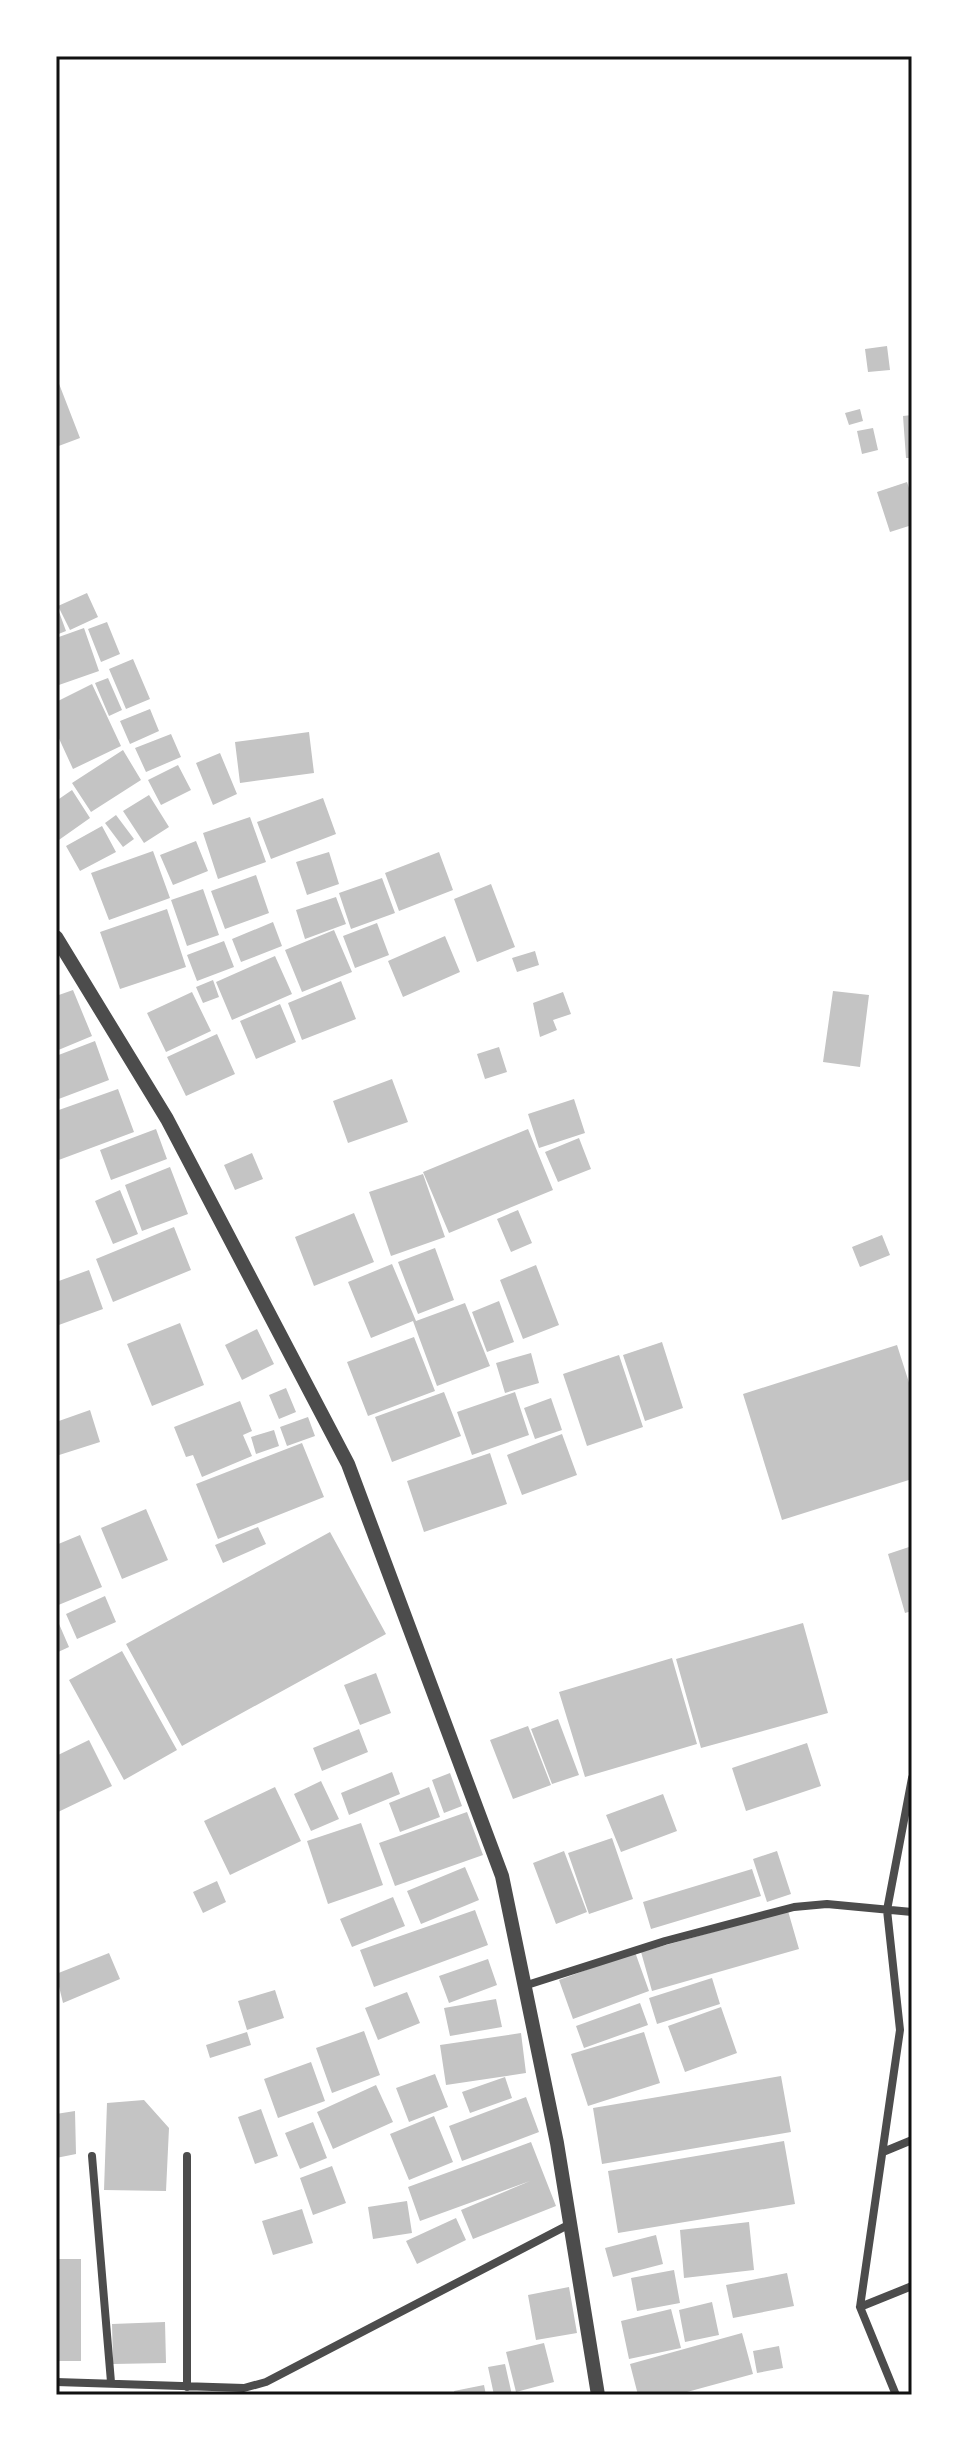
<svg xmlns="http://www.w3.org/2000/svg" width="968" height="2451" viewBox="0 0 968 2451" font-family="Manrope,sans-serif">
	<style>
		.building { fill: #c4c4c4 }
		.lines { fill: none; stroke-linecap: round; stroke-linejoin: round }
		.minor { stroke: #4c4c4c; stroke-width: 8 }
		.tertiary { stroke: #4c4c4c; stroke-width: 14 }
		.neatline { fill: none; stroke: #111; stroke-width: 3 }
	</style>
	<rect width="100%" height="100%" fill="#fff"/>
	<path class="building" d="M887,346L890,370L868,372L865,349Z
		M56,376L80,438L56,447Z
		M860,409L863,421L849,425L845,413Z
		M912,415V458H906L903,416Z
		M873,428L878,450L862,454L857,431Z
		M907,482L912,497V525L890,532L877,492Z
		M87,593L98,617L70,630L58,606Z
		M58,609L66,631L56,635V610Z
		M107,622L120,654L101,662L88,629Z
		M84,628L99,671L56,686V638Z
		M133,659L150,699L126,709L109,669Z
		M108,678L122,710L109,716L95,683Z
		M92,684L121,746L73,769L56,732V702Z
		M150,709L159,731L130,744L120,721Z
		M309,732L314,773L240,783L235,742Z
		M171,734L181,757L146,772L135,748Z
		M123,750L141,780L91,812L72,783Z
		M220,753L237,794L213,805L196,763Z
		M178,765L191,790L161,805L148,780Z
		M72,790L90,818L56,842V801Z
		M149,795L169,827L144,843L123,811Z
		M323,798L336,834L271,859L257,822Z
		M116,815L134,839L123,847L105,823Z
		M250,817L266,862L218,879L203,833Z
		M102,826L116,852L80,871L66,846Z
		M196,841L208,871L173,885L160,855Z
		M153,851L170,898L109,920L91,873Z
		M329,852L339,884L307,895L296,862Z
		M439,852L453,890L399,911L385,873Z
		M256,875L269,913L225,929L211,891Z
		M382,878L395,913L351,929L339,893Z
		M491,884L515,947L477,962L454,899Z
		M203,889L219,935L187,946L171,900Z
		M336,897L346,924L305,939L296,910Z
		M167,909L186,967L120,989L100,932Z
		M273,922L282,946L241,962L232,939Z
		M377,923L389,955L355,968L343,936Z
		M334,930L352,972L302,992L285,950Z
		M445,936L460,972L403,997L388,961Z
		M224,941L234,967L197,981L187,955Z
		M535,951L539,965L517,972L512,958Z
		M275,956L292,994L232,1020L216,982Z
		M213,980L219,997L203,1003L196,987Z
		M341,981L356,1019L302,1040L288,1003Z
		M73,990L92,1036L56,1051V996Z
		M833,991L869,995L860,1067L823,1062Z
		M192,992L211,1031L166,1052L147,1013Z
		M563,992L571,1014L553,1020L557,1030L540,1037L533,1003Z
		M280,1004L296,1042L256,1059L240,1021Z
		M217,1034L235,1074L186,1096L167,1057Z
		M95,1041L109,1080L56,1100V1056Z
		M499,1047L507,1072L485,1079L477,1054Z
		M392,1079L408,1122L348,1143L333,1101Z
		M118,1089L134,1132L56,1161V1111Z
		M574,1099L585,1133L539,1148L528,1114Z
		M156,1129L167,1159L111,1180L100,1150Z
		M528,1129L553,1190L449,1233L423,1172Z
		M579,1138L591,1169L558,1182L545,1152Z
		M252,1153L263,1179L235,1190L224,1165Z
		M170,1167L188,1214L142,1231L125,1185Z
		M423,1174L445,1237L391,1256L369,1192Z
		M120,1190L138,1234L113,1244L95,1201Z
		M518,1210L532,1243L511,1252L497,1219Z
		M354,1213L374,1262L314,1286L295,1237Z
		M174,1227L191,1270L113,1302L96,1259Z
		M882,1235L890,1255L860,1267L852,1247Z
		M435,1248L454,1300L418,1314L398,1262Z
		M392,1264L416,1321L465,1303L490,1366L437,1386L413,1321L371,1338L348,1282Z
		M536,1265L559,1325L523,1339L500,1280Z
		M89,1270L103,1309L56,1326V1282Z
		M499,1301L514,1342L487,1352L472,1312Z
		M180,1323L204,1385L152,1406L127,1344Z
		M257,1329L274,1364L242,1380L225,1345Z
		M414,1337L435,1391L368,1416L347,1362Z
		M662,1342L683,1408L645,1421L623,1355Z
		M897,1345L912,1392V1479L782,1520L743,1394Z
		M531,1353L539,1383L505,1393L496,1363Z
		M619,1355L643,1427L587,1446L563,1374Z
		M286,1388L296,1412L279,1419L269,1395Z
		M444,1392L461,1436L392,1462L375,1417Z
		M515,1392L529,1435L472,1455L457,1412Z
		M551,1398L562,1430L535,1439L524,1408Z
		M240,1401L252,1431L243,1435L252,1456L202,1477L193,1455L186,1457L174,1427Z
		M90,1410L100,1442L56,1456V1422Z
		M308,1417L315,1436L287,1446L280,1427Z
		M274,1430L279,1446L256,1454L251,1437Z
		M562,1434L577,1475L522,1495L507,1455Z
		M302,1443L324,1497L218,1539L196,1484Z
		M490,1453L507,1504L424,1532L407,1481Z
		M146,1509L168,1560L122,1579L101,1528Z
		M258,1527L266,1544L223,1563L215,1545Z
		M330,1532L386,1634L182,1746L126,1644Z
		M80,1535L102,1587L56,1606V1545Z
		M912,1546V1611L905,1613L888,1554Z
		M105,1596L116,1622L77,1639L66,1614Z
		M56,1617L69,1647L56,1653Z
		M803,1623L828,1713L701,1748L676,1659Z
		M122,1651L177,1750L124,1780L69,1680Z
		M672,1658L697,1744L585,1777L559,1692Z
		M376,1673L391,1713L360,1725L344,1685Z
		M558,1719L579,1775L552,1784L531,1729Z
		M528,1726L551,1785L513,1799L490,1740Z
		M359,1729L368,1752L322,1771L313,1748Z
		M89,1740L112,1786L56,1813V1756Z
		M807,1743L821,1786L746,1811L732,1768Z
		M392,1772L400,1794L349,1815L341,1793Z
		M450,1773L462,1806L444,1813L432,1780Z
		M321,1781L339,1819L311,1831L294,1794Z
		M275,1787L301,1841L230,1875L204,1821Z
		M429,1787L440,1817L400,1832L389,1803Z
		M663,1794L677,1831L621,1852L606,1815Z
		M467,1812L483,1855L395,1886L379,1843Z
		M361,1823L383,1885L328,1904L307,1841Z
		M612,1838L633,1899L589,1914L568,1853Z
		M564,1851L587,1912L556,1924L533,1863Z
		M777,1851L791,1894L767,1902L753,1859Z
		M465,1867L479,1900L421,1924L407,1891Z
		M752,1869L761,1896L651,1929L643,1902Z
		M217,1881L226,1902L203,1913L193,1892Z
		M393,1897L405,1926L352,1947L340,1919Z
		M475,1910L488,1945L374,1987L360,1950Z
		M788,1911L799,1949L652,1991L641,1952Z
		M635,1952L649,1991L573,2019L559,1980Z
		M109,1953L120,1979L63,2003L56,1974Z
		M488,1959L497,1985L449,2003L439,1976Z
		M712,1978L720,2004L657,2024L649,1998Z
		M275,1990L284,2018L247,2030L238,2001Z
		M407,1992L420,2023L378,2040L365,2008Z
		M496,1999L502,2027L450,2036L444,2008Z
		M640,2003L648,2025L584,2048L576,2026Z
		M721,2007L737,2053L685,2072L668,2026Z
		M364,2031L380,2075L332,2093L316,2048Z
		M247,2032L251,2045L210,2058L206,2045Z
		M644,2032L660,2083L588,2106L571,2054Z
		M521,2033L526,2073L446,2085L440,2045Z
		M311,2062L325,2101L278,2118L264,2079Z
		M435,2074L448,2107L409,2122L396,2088Z
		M781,2076L791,2132L602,2164L593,2108Z
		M505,2077L512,2098L470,2113L462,2092Z
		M376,2085L393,2122L333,2149L317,2112Z
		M526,2097L539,2132L462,2161L449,2126Z
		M144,2100L169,2128L166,2191L104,2190L107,2103Z
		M261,2109L278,2156L255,2164L238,2117Z
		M75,2111L76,2154L56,2158V2114Z
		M434,2116L453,2162L409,2180L390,2134Z
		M313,2122L327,2158L300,2169L285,2133Z
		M784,2141L795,2204L618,2233L608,2171Z
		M531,2142L556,2206L473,2239L461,2210L530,2181L420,2221L408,2187Z
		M332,2166L346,2203L313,2215L300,2178Z
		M407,2201L412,2233L373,2239L368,2207Z
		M302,2209L313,2243L273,2255L262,2221Z
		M456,2218L466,2240L417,2264L406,2241Z
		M749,2222L754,2270L684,2278L680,2230Z
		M656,2235L663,2264L613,2277L605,2248Z
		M56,2259H81V2361H56Z
		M674,2270L680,2303L637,2311L631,2278Z
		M787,2273L794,2306L733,2318L726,2285Z
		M569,2287L577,2333L536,2340L528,2295Z
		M712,2302L719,2335L685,2342L679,2310Z
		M671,2309L681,2348L629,2359L621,2321Z
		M165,2322L166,2363L113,2364L112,2324Z
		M742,2333L753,2374L676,2395H638L630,2364Z
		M544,2343L554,2382L516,2392L506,2352Z
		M779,2346L783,2368L757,2373L753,2351Z
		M505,2364L512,2395H494L488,2367Z
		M484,2385L486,2395H455L454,2391Z"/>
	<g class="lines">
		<path class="minor" d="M527,1985L665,1941L794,1907L827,1904L912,1912
			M883,2152L912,2140
			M92,2156L111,2382
			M187,2156V2387
			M860,2307L912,2286
			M56,2382L244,2388L266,2382L568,2225
			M896,2395L860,2307L900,2030L887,1910L912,1778"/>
		<path class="tertiary" d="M56,937L167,1119L348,1464L502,1876L557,2143L598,2395"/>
	</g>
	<rect width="968" height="2451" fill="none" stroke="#ffffff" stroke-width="116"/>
	<rect x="58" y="58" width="852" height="2335" class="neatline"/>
</svg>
